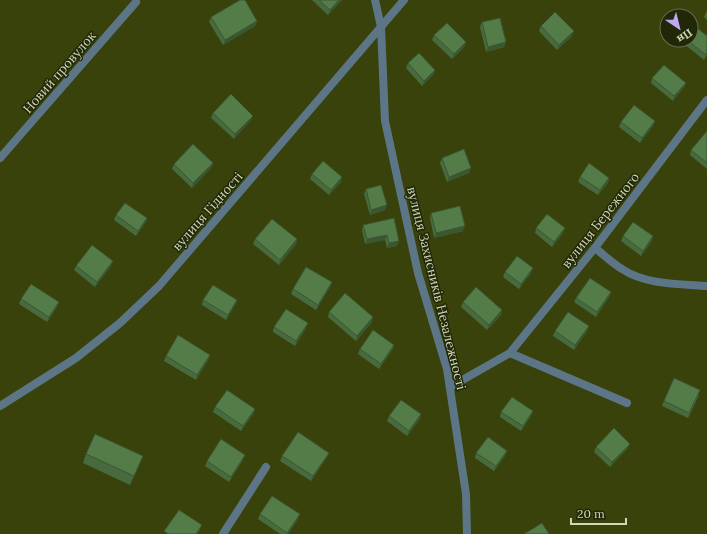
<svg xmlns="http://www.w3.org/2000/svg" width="707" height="534" viewBox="0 0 707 534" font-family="Lora,serif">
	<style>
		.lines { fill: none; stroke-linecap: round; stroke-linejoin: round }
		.minor { stroke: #5c7688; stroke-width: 8 }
		.tertiary { stroke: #5c7688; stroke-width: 8 }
		.wall { fill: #476b3e }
		.shaded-wall { fill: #3a5732 }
		.building { fill: #537c48; stroke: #3a5732 }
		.labels { text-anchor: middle; stroke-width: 3; stroke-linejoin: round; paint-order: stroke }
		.street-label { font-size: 13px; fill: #cfd8b5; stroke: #212709 }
	</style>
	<rect width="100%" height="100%" fill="#39420a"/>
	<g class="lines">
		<path class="minor" d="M375,0L381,27L385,121L418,273L447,369L466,494L467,534
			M0,158L136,2
			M595,248C604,255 612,263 622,269C646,285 679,284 707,286
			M510,353L627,403
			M450,387L510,353L597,245L707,100
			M223,534L266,467"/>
		<path class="tertiary" d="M0,406L76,358L120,323L159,286L404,0"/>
	</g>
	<path class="wall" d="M312,0H342L328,15Z
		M707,10V20L704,17Z
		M211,17L257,21L255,26L223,45L209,22Z
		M482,22L506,42L504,47L486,52L480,27Z
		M541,26L572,36L557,50L539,31Z
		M434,35L466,42L464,47L452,59L432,40Z
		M686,40H691L707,56L704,60L684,44Z
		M408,63L435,70L433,75L422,86L406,68Z
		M652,78L686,83L684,87L673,101L651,83Z
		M213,113L251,120L234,139L211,118Z
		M621,122L653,126L640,143L619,127Z
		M707,131V169L690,155L691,150Z
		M442,158L469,173L447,182L440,163Z
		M213,163L211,168L192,188L172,169L174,164Z
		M312,174L341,182L329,195L310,179Z
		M580,177L608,183L598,195L578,182Z
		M366,189L385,210L370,215L364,194Z
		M431,213L463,231L434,238L430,218Z
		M116,215L147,218L145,223L136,236L114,220Z
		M394,218L397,246L387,248L385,240L365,244L362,230L363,225Z
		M536,228L563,233L552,247L535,233Z
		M623,236L652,241L641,256L621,241Z
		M255,239H297L296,244L279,265L253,244Z
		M76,266H111L95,287L74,270Z
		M505,272L531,273L519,289L503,277Z
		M332,282L330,287L316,310L291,294L293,289Z
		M611,292L609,297L596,317L574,302L576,298Z
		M21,299L57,307L47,322L19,304Z
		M203,300H237L235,305L226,320L202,305Z
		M463,302L501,315L487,330L461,307Z
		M329,312L372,322L356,341L328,317Z
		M274,327L306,328L295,346L273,332Z
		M555,331H587L574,350L553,336Z
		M394,345L392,350L379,369L358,354L360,349Z
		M210,355L208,360L196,380L164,361L166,356Z
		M699,395L688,418L662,406L664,401Z
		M215,407L255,409L253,414L241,431L213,412Z
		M501,412L531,416L521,431L500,417Z
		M421,414L420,419L407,436L387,421L389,416Z
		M596,447L628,448L610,467L594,452Z
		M329,453L327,457L311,481L280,461L282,456Z
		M476,453L505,456L494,471L475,458Z
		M86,454L139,465L130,485L83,463Z
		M243,460L229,482L205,466L207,461Z
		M260,514L298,519L288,534H280L258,519Z"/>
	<path class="shaded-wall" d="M339,0H342L328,15L330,10Z
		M257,21L255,26L223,45L225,40Z
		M574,31L572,36L557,50L559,45Z
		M466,42L464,47L452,59L454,54Z
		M506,42L504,47L486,52L488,47Z
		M707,53V56L704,60L706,55Z
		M435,70L433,75L422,86L424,81Z
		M686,83L684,87L673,101L674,96Z
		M253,116L251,120L234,139L235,134Z
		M655,121L653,126L640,143L642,138Z
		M213,163L211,168L192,188L193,183Z
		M471,168L469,173L447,182L449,177Z
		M342,177L341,182L329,195L331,190Z
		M609,178L608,183L598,195L600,190Z
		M387,205L385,210L370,215L371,210Z
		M147,218L145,223L136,236L138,231Z
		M465,226L463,231L434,238L436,233Z
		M565,228L563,233L552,247L554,242Z
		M387,235L385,240L365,244L367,239Z
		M653,236L652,241L641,256L643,251Z
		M297,239L296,244L279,265L280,260Z
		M399,241L397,246L387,248L389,243Z
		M113,261L111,266L95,287L97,282Z
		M533,268L531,273L519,289L521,284Z
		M332,282L330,287L316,310L318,305Z
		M611,292L609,297L596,317L597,312Z
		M237,300L235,305L226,320L228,315Z
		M59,302L57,307L47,322L49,317Z
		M502,310L501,315L487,330L489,325Z
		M373,317L372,322L356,341L357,336Z
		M308,323L306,328L295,346L296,341Z
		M589,326L587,331L574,350L575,345Z
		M394,345L392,350L379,369L381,364Z
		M210,355L208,360L196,380L197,375Z
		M255,409L253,414L241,431L243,426Z
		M533,411L531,416L521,431L523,426Z
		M421,414L420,419L407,436L409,431Z
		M630,444L628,448L610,467L612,462Z
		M507,451L505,456L494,471L496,466Z
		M329,453L327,457L311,481L313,476Z
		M245,455L243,460L229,482L231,477Z
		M300,514L298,519L288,534H287Z
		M202,525L200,530L198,534H196Z"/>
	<path class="building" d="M240,0H245L257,21L225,40L211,17Z
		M319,0H339L330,10Z
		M555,12L574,31L559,45L541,26Z
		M500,18L506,42L488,47L482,22Z
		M447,23L466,42L454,54L434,35Z
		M696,27L707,36V53L706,55L687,40H691V33Z
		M419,53L435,70L424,81L408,63Z
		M664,65L686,83L674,96L652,78Z
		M231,94L253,116L235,134L213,113Z
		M634,105L655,121L642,138L621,122Z
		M707,131V163L691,150Z
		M193,144L213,163L193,183L174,164Z
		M464,149L471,168L449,177L442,158Z
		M323,161L342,177L331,190L312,174Z
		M589,163L609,178L600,190L580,177Z
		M381,185L387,205L371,210L366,189Z
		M125,203L147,218L138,231L116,215Z
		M460,206L465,226L436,233L431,213Z
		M547,214L565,228L554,242L536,228Z
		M394,218L399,241L389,243L387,235L367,239L363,225Z
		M272,219L297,239L280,260L255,239Z
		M633,222L653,236L643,251L623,236Z
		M92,245L113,261L97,282L76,266Z
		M517,256L533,268L521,284L505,272Z
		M306,267L332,282L318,305L293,289Z
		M590,278L611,292L597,312L576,298Z
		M31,284L59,302L49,317L21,299Z
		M213,285L237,300L228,315L203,300Z
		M476,287L502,310L489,325L463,302Z
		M345,293L373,317L357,336L329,312Z
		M286,309L308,323L296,341L274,327Z
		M568,312L589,326L575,345L555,331Z
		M373,330L394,345L381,364L360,349Z
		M178,335L210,355L197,375L166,356Z
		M674,378L700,390L689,413L664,401Z
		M227,390L255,409L243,426L215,407Z
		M512,397L533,411L523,426L501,412Z
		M401,400L421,414L409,431L389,416Z
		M614,428L630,444L612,462L596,447Z
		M298,432L329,453L313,476L282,456Z
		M95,434L143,456L134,476L86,454Z
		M488,437L507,451L496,466L476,453Z
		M221,439L245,455L231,477L207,461Z
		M272,496L300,514L287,533L260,514Z
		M179,510L202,525L196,534H168L164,531Z
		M542,523L549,534H524Z"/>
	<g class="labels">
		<g class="street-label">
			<text transform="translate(59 72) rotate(-49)" y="5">Новий провулок</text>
			<text transform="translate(207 211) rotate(-49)" y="5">вулиця Гідності</text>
			<text transform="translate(600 220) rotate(-52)" y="5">вулиця Бережного</text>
			<text transform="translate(437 288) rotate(76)" y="5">вулиця Захисників Незалежності</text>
		</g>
	</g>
	<g transform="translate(679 28) rotate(145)"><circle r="19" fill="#212709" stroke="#676e4e"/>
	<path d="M0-3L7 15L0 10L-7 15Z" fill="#c1a8f3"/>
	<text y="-6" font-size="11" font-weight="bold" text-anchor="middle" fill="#cfd8b5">Пн</text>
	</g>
	<path d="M571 518v6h55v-6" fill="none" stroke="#cfd8b5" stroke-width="2"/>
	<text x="577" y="518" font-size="12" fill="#cfd8b5" stroke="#212709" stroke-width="3" paint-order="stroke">20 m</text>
</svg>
